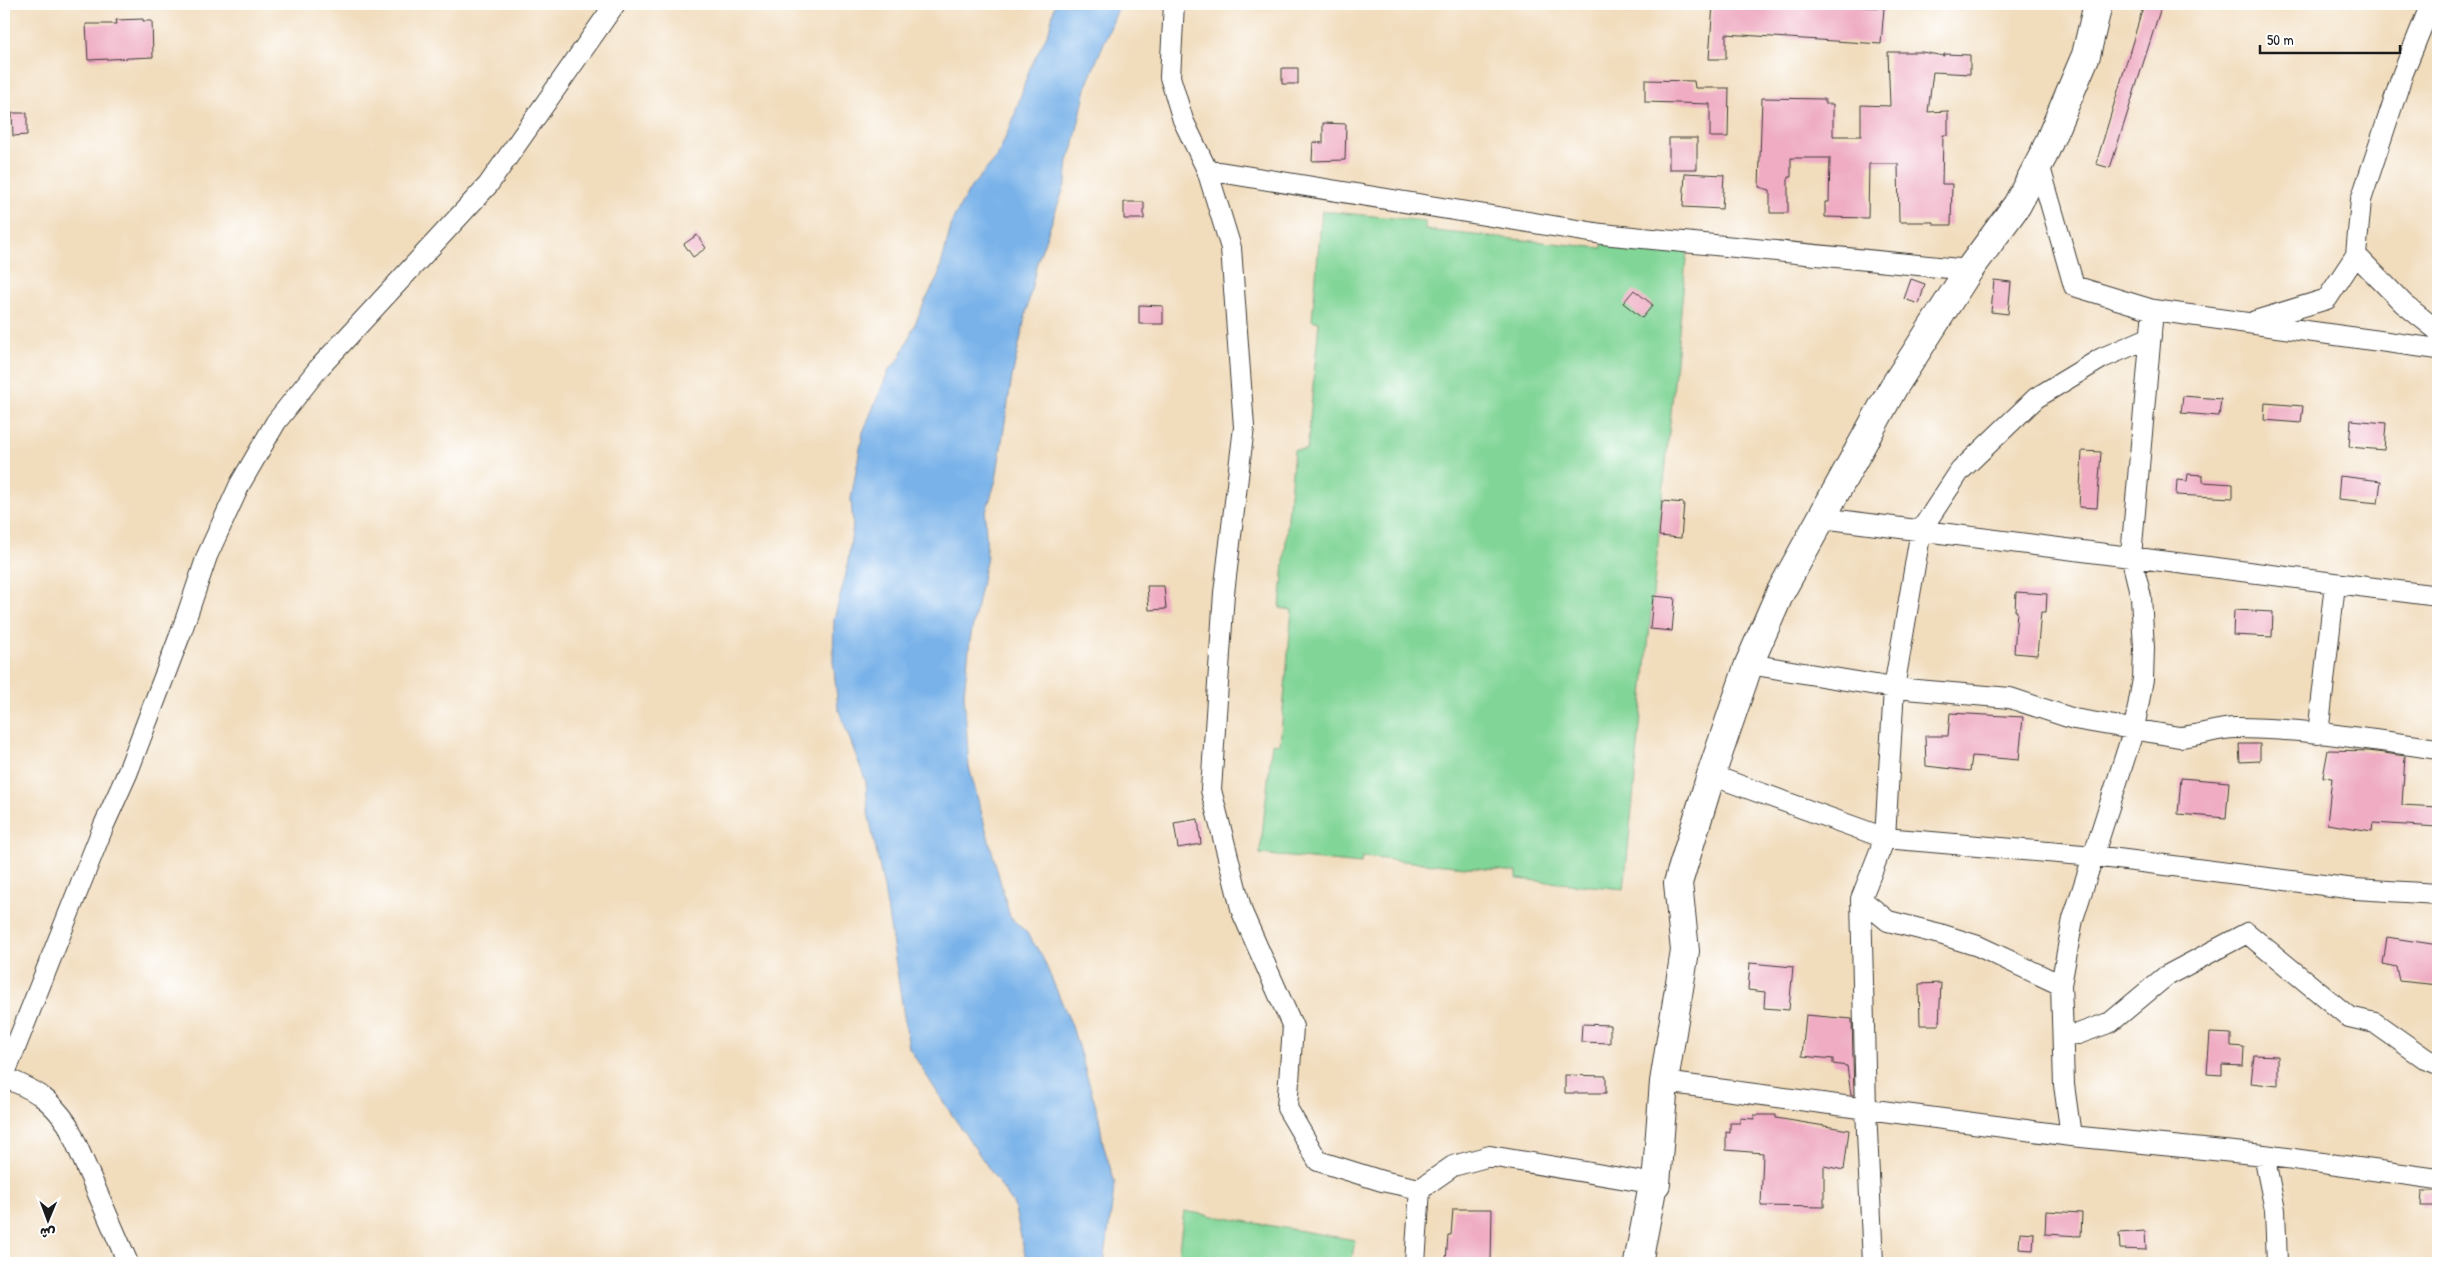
<svg xmlns="http://www.w3.org/2000/svg" width="2442" height="1267" viewBox="0 0 2442 1267" font-family="'Patrick Hand','Playpen Sans Arabic',sans-serif">
	<style>
		.green { fill: #81d597; stroke: #4e785a }
		.water { fill: #79b2e9; stroke: #4a6782 }
		.building { fill: #efacc3 }
		.lines { fill: none; stroke-linecap: round; stroke-linejoin: round }
		.street-casing { stroke: #3c3934; stroke-width: 22 }
		.secondary-casing { stroke: #3c3934; stroke-width: 30 }
		.street { stroke: #fff; stroke-width: 20 }
		.secondary { stroke: #fff; stroke-width: 28 }
	</style>
	<rect width="100%" height="100%" fill="#fff"/>
	<filter id="ink" filterUnits="userSpaceOnUse"><feTurbulence type="fractalNoise" baseFrequency=".02" numOctaves="2"/><feDisplacementMap in="SourceGraphic" scale="10" xChannelSelector="R" yChannelSelector="G"/><feConvolveMatrix kernelMatrix="1 2 1 2 8 2 1 2 1" color-interpolation-filters="sRGB"/></filter>
	<filter id="wash" filterUnits="userSpaceOnUse"><feTurbulence type="fractalNoise" baseFrequency=".0096" numOctaves="4" result="noise"/><feDisplacementMap in="SourceGraphic" scale="20" xChannelSelector="R" yChannelSelector="G"/><feGaussianBlur stdDeviation="1.12" result="paint"/><feColorMatrix in="noise" values="0 0 0 0 0 0 0 0 0 0 0 0 0 0 0 0 0 1.4 0 .05"/><feComposite in="paint" operator="in"/></filter>
	<g filter="url(#wash)">
		<rect width="100%" height="100%" fill="#f1dcbc"/>
		<path class="green" d="M1322,211L1425,221V230L1602,248L1603,241L1687,250L1624,889L1517,879V872L1362,857L1361,864L1260,854L1272,743L1280,744L1292,610L1280,608L1294,450H1307L1319,322L1312,320Z
			M1184,1211L1355,1240L1351,1263H1177Z"/>
		<path class="water" d="M1055,4H1120L1087,84L1073,148L1068,161L1066,182L1037,263L1012,377L996,480L985,515L987,556L970,640L964,693L969,767L1010,917L1026,932L1041,954L1072,1026L1099,1117L1103,1144L1115,1183L1104,1263H1027L1014,1205L946,1106L909,1048L884,888L868,812L866,782L838,708L833,660L834,619L846,574L853,525L851,499L863,432L889,370L900,358L925,301L938,277L953,219L971,187L997,157L1013,120L1029,70L1049,31Z"/>
		<g id="blocks">
			<path class="building" d="M1713,4H1815L1884,8L1881,44L1726,34V59H1709Z
				M2144,4H2162L2110,168L2096,164Z
				M143,19V21H152L153,57L88,60L86,24H117L116,20Z
				M1888,52H1922L1944,56V54L1970,55V74L1933,72L1928,112L1948,111V135H1943L1942,184H1952L1951,225H1934V222H1899L1898,164H1869L1868,218L1825,217V202H1829L1830,158H1791V177H1788V213H1770V190L1759,187L1762,98L1825,99V104H1833V136H1861V105L1890,106Z
				M1282,68H1298V84H1282Z
				M1645,80L1694,81L1695,88H1729L1728,137H1710V104L1645,102Z
				M12,113H27V135L13,136Z
				M1323,123L1346,124L1345,160L1312,161L1313,142L1323,143Z
				M1669,138H1697V169H1669Z
				M1685,173L1724,175L1722,209L1683,207Z
				M1124,202H1144V219H1124Z
				M697,235L706,248L693,257L684,244Z
				M1911,279L1925,284L1919,304L1904,299Z
				M1994,280L2011,282L2008,314L1991,312Z
				M1634,290L1653,305L1642,318L1623,303Z
				M1139,305L1163,306V324H1139Z
				M2183,396L2221,399L2219,416L2181,413Z
				M2265,403L2303,406L2301,423L2264,420Z
				M2351,420L2386,423L2384,450L2349,447Z
				M2082,451L2101,452L2097,508L2079,507Z
				M2188,474L2203,475V482L2233,484V498L2176,495L2177,480L2187,481Z
				M2340,476L2381,481L2378,503L2338,499Z
				M1662,501L1684,503L1681,538L1659,536Z
				M1147,586H1164L1166,609L1149,610Z
				M2016,592L2047,594L2046,612H2041L2037,655L2014,653L2017,611H2015Z
				M1653,596L1675,598L1672,631L1650,629Z
				M2234,610L2273,612L2272,637L2233,635Z
				M1950,713L2023,717L2019,760L1972,756L1970,771L1926,766L1925,736H1948Z
				M2239,744H2260V761L2240,762Z
				M2328,750L2369,751L2405,756L2402,805L2438,807V827L2373,823L2372,831L2327,824L2332,778L2323,777Z
				M2181,778L2229,782L2226,818L2178,814Z
				M1198,819L1201,844L1178,848L1174,823Z
				M2387,937L2438,945V985L2399,981L2396,967L2383,964Z
				M1750,963L1793,967L1789,1010L1764,1008L1765,992L1748,990Z
				M1941,983L1939,1025H1920L1919,984Z
				M1806,1015L1852,1019L1854,1095H1851L1847,1066L1833,1064V1059L1802,1056Z
				M1582,1024L1610,1025V1043L1581,1042Z
				M2210,1033L2231,1034V1046L2244,1047L2243,1066L2222,1065V1075L2207,1074Z
				M2254,1055L2278,1056V1086L2251,1083Z
				M1565,1075L1606,1076V1093H1565Z
				M1754,1115H1776V1118L1849,1130L1844,1170L1824,1166V1207L1761,1206L1763,1153L1726,1150V1132L1730,1133V1123H1740V1118L1754,1119Z
				M2422,1191H2438V1206H2421Z
				M1453,1209H1492L1491,1263L1446,1261L1448,1235H1451Z
				M2046,1211L2082,1213L2081,1236L2045,1234Z
				M2145,1231L2146,1250L2120,1249L2119,1233Z
				M2020,1232L2034,1233L2033,1250L2019,1249Z"/>
		</g>
	</g>
	<g filter="url(#ink)">
		<use href="#blocks" fill-opacity="0" stroke="#3c3934" stroke-width="1"/>
		<g class="lines">
			<g class="street-casing">
				<path id="street" d="M1174,4L1170,77L1183,120L1207,170L1231,248L1244,427L1224,593L1211,790L1242,912L1293,1027L1287,1108L1318,1161L1382,1181L1420,1189
					M2431,4L2403,73L2361,200L2356,255L2404,304L2438,331
					M2039,164L2074,286L2153,310L2438,349
					M1207,170L1602,234L1969,270
					M2255,321L2327,299L2356,255
					M1822,518L2438,596
					M1749,664L1894,688L2010,698L2074,719L2179,737C2199,736 2217,728 2236,728C2303,728 2372,740 2438,749
					M2318,734L2335,584
					M1711,775L1885,838L2094,856L2355,889L2438,894
					M1861,899L1888,921L1940,934L1978,946L2061,985L2063,1035L2078,1034L2111,1022L2166,976L2247,933L2349,1017L2375,1023L2426,1059L2438,1064
					M4,1076L104,825L127,774L182,630L207,556L240,484L276,422L318,369L488,185L615,4
					M4,1077C34,1090 49,1097 68,1125L128,1263
					M1664,1082L2071,1136L2264,1155L2438,1179
					M2071,1136L2064,1085L2061,985L2073,919L2134,729L2143,679L2144,648L2141,597L2131,556L2153,310
					M2264,1155L2275,1210L2277,1263
					M1415,1263L1420,1189L1453,1166L1490,1156L1656,1184
					M1873,1263L1866,1109L1861,899L1885,838L1894,688L1921,530L1960,471L2036,398L2102,358L2151,337"/>
			</g>
			<g class="secondary-casing">
				<path id="secondary" d="M1638,1263L1653,1184H1656L1664,1082L1685,951L1678,883L1711,775L1749,664L1780,593L1893,388L1969,270L2017,205L2043,156L2086,55L2098,4"/>
			</g>
			<use href="#street" class="street"/>
			<use href="#secondary" class="secondary"/>
		</g>
	</g>
	<rect width="2442" height="1267" fill="none" stroke="#fff" stroke-width="20"/>
	<g transform="translate(48 1220) rotate(181)" stroke="#ffffff" stroke-width="4" paint-order="stroke">
	<path d="M0-4L9 19L0 12L-9 19Z" fill="#1c1c1c"/>
	<text y="-8" font-size="14" font-weight="bold" text-anchor="middle" fill="#1c1c1c">ش</text>
	</g>
	<path d="M2260 45v8h140v-8" fill="none" stroke="#1c1c1c" stroke-width="2.5"/>
	<text x="2267" y="45" font-size="15" fill="#1c1c1c" stroke="#ffffff" stroke-width="4" paint-order="stroke">50 m</text>
</svg>
